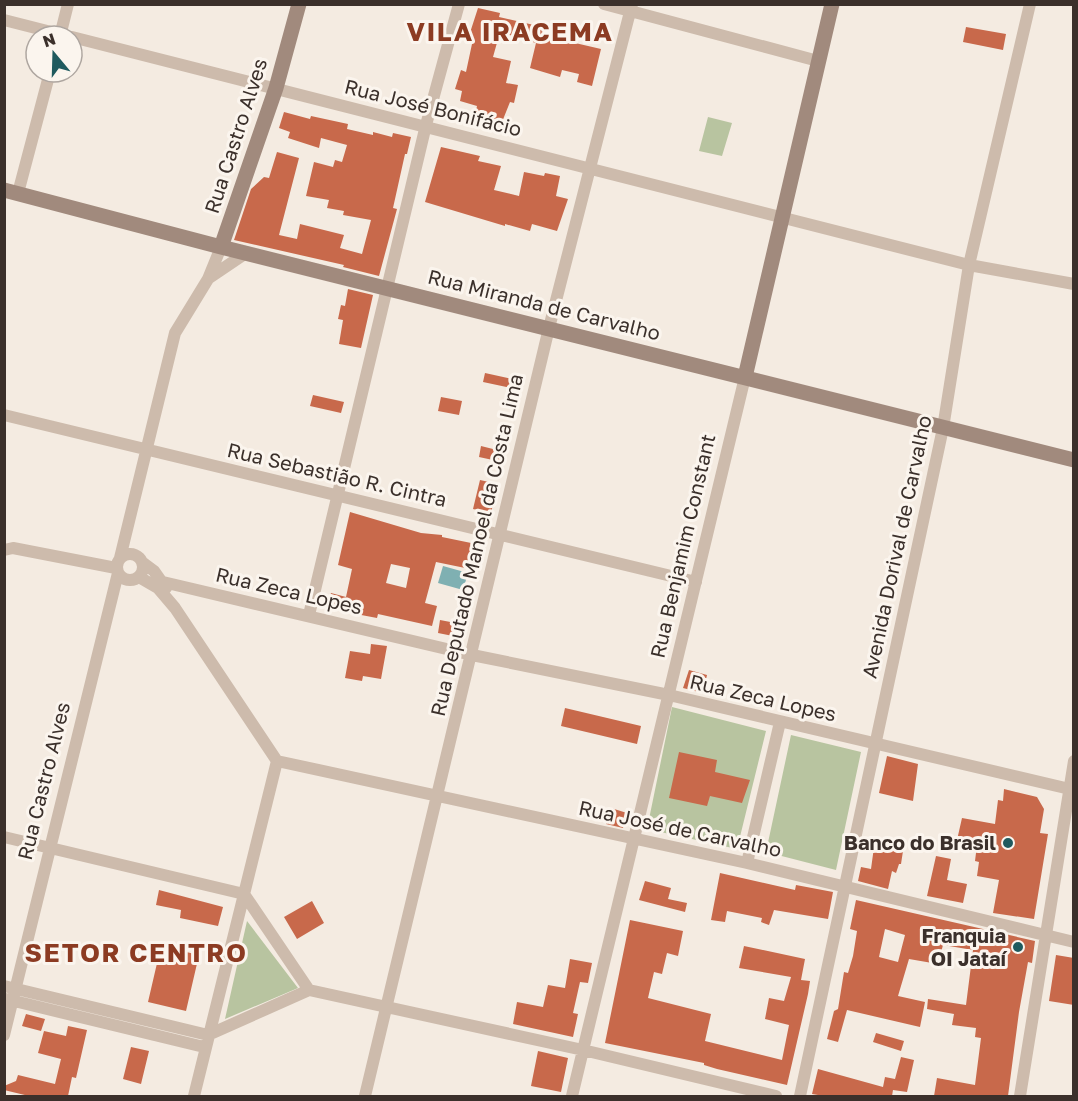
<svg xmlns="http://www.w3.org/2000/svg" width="1078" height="1101" viewBox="0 0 1078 1101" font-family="'Golos Text',sans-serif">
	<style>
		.green { fill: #b8c4a0 }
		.water { fill: #7fb0b2 }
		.building { fill: #c8694b; fill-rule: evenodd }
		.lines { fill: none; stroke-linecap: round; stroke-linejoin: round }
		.street { stroke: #cdbbac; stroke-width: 12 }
		.secondary { stroke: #a18a7d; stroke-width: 15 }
		.poi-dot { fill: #1f5a5e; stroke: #fbf5ee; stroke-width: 2 }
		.labels { text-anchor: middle; stroke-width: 6; stroke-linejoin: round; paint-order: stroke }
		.street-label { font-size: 20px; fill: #3b302b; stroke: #fbf5ee }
		.poi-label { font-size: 20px; font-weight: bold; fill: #3b302b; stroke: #fbf5ee; text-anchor: end }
		.district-label { font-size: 26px; font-weight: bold; letter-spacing: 1.5px; fill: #8c3b22; stroke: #fbf5ee }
	</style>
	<rect width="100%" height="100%" fill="#f4ebe1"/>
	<path class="green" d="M708,117L732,123L722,156L699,151Z
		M672,707L766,731L737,849L647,829Z
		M791,735L861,752L836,870L766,852Z
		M247,921L298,988L225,1019Z"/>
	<path class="water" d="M443,566L468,573L463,590L438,583Z"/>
	<path class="building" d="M478,8L500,13L499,17L547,28L545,36L601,49L592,86L577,82L579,74L562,70L560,77L530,68L536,43L500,32L493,57L511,61L506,83L518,85L514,103L510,102L500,127L474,119L477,106L460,101L462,91L455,89L461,70L466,72L472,44L467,42Z
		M966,27L1006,34L1003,50L963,42Z
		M284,112L310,119L311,116L348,124L347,129L373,135V132L392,137L393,133L411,137L407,154H405L393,208L397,209L379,276L343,267L344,265L234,240L251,189L264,177L269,178L277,152L299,158L279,235L297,239L300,224L344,235L340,248L362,254L371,220L343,215L344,211L327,208L329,200L306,196L314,162L333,167L335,160L342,162L347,145L321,138L319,148L288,138L290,132L279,128Z
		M441,147L480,156L478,161L501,166L494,190L519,196L524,172L544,176L545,173L560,176L556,196L568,199L557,231L532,224L530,231L505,224V226L425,202Z
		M348,289L373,295L361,348L339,344L343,320L338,319L341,305L345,306Z
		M485,373L522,381L520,390L483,382Z
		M313,395L344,402L341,413L310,406Z
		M441,397L462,401L459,415L438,411Z
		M481,446L505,452L502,462L479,457Z
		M480,480L498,484L491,513L473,509Z
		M350,512L421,533L442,535V537L476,544L470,569L436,562L425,603L437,606L432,626L378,614L377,618L356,614L357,612L328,604L331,593L346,597L352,569L338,565ZM391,564L410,568L406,588L386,583Z
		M440,620L466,625L463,638L438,633Z
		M371,644L387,646L381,679L363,676L362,681L345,678L350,651L370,654Z
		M689,670L707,675L703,693L683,688Z
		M565,708L641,726L637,744L561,726Z
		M679,752L717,760L715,772L750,780L742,803L710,796L707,806L669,798Z
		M887,756L918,764L913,801L879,793Z
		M1004,789L1037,797L1044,809L1040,833L1048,834L1034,919L993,913L999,880L977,876L979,862L975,861L977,845L957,840L962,818L995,824L998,800L1003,801Z
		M611,808L627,813L623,828L606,824Z
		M874,847L903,851L901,864H899L896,873L892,871L888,889L858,881L861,867L871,869Z
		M936,856L951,859L947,880L967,884L963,903L927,896Z
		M720,873L795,890L796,885L833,892L828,919L774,910L769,925L761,922L762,918L727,911L725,922L711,920Z
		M645,881L671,888L668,899L687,903L685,912L639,900Z
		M159,890L223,907L218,926L180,918L181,910L156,905Z
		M856,900L1035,941L1032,963L1028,962L1019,1012L1008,1096H934L937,1078L975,1085L981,1038L975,1037L976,1028L952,1025L954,1014L927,1009L928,999L966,1005L973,950L943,945L938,964L909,959L898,996L925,1002L920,1027L847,1010L838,1042L827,1039L834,1011L838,1009L844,972L848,973L853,956L857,931L850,929ZM885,929L905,935L898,962L879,957Z
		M312,901L324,923L297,939L284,917Z
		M630,920L683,931L678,956L667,953L662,974L654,972L648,998L711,1014L705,1041L782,1060L789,1025L765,1019L769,998L784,1001L791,977L739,968L744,946L805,959L801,980L810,981L808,994L787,1085L717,1069L704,1065V1063L605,1043Z
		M161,946L199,955L186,1011L148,1002Z
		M1056,955L1074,958V1005L1049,1001Z
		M570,959L592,963L588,983L580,982L573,1013L578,1014L573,1037L513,1024L517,1002L543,1007L548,985L565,988Z
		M26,1014L45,1019L41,1031L22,1026Z
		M68,1026L87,1030L76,1078L72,1077L68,1096H29L4,1090V1086L16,1081L18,1075L55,1084L61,1059L38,1053L44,1031L66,1036Z
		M876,1033L904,1041L901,1051L873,1042Z
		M131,1047L149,1051L141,1084L123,1079Z
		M538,1051L568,1058L561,1092L531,1086Z
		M901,1057L914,1060L907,1092L893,1090L892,1096H824L812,1094L818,1069L883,1087L885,1077L895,1079Z"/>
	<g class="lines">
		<path class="street" d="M604,4L818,61
			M4,20L67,36
			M60,36L68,4
			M72,37L969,265L1074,284
			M18,193L50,72
			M209,278L246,253
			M4,415L696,582
			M4,550L13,548L116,568
			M117 567a13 13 0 1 1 26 0a13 13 0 1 1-26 0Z
			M120,558L175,333L208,279L221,247
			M142,562L154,571L166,588
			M139,577L158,588L175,608L277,761
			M163,582L472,655L669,695L1074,790
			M309,615L426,125L459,4
			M277,761L747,863L1074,942
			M4,837L244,894L309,990L583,1050L776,1096
			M747,863L780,722
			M4,986L208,1035L309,990
			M6,999L204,1047
			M4,1035L118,573
			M194,1096L277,761
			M365,1096L549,328L632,4
			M572,1096L745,377
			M800,1096L943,428L969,265L1030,4
			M1020,1096L1074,761"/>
		<path class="secondary" d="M4,190L221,247L1074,460
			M221,247L276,88L299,4
			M745,377L832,4"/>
	</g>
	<g class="poi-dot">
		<circle cx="1008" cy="843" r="6"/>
		<circle cx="1018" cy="947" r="6"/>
	</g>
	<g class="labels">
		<g class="street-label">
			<text transform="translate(433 108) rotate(14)" y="7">Rua José Bonifácio</text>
			<text transform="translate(236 136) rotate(-72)" y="7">Rua Castro Alves</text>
			<text transform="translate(544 305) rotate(14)" y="7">Rua Miranda de Carvalho</text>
			<text transform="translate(337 475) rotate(13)" y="7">Rua Sebastião R. Cintra</text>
			<text transform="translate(477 545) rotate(-77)" y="7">Rua Deputado Manoel da Costa Lima</text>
			<text transform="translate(683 546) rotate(-77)" y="7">Rua Benjamim Constant</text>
			<text transform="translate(897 547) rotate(-78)" y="7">Avenida Dorival de Carvalho</text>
			<text transform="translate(289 591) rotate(13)" y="7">Rua Zeca Lopes</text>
			<text transform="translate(763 698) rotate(13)" y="7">Rua Zeca Lopes</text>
			<text transform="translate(44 781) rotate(-76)" y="7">Rua Castro Alves</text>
			<text transform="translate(680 829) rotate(12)" y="7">Rua José de Carvalho</text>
		</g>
		<g class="poi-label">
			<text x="996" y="850">Banco do Brasil</text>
			<text x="1006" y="943">Franquia<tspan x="1006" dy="23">OI Jataí</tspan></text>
		</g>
		<g class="district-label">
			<text x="510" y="41">VILA IRACEMA</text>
			<text x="136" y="962">SETOR CENTRO</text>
		</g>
	</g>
	<rect width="1078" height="1101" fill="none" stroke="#3b302b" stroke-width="12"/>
	<g transform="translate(54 54) rotate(341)"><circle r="28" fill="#fbf5ee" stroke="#aea6a0" stroke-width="1.5"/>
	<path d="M0-4.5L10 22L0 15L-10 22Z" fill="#1f5a5e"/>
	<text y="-9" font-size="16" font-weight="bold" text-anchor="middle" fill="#3b302b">N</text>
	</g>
</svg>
